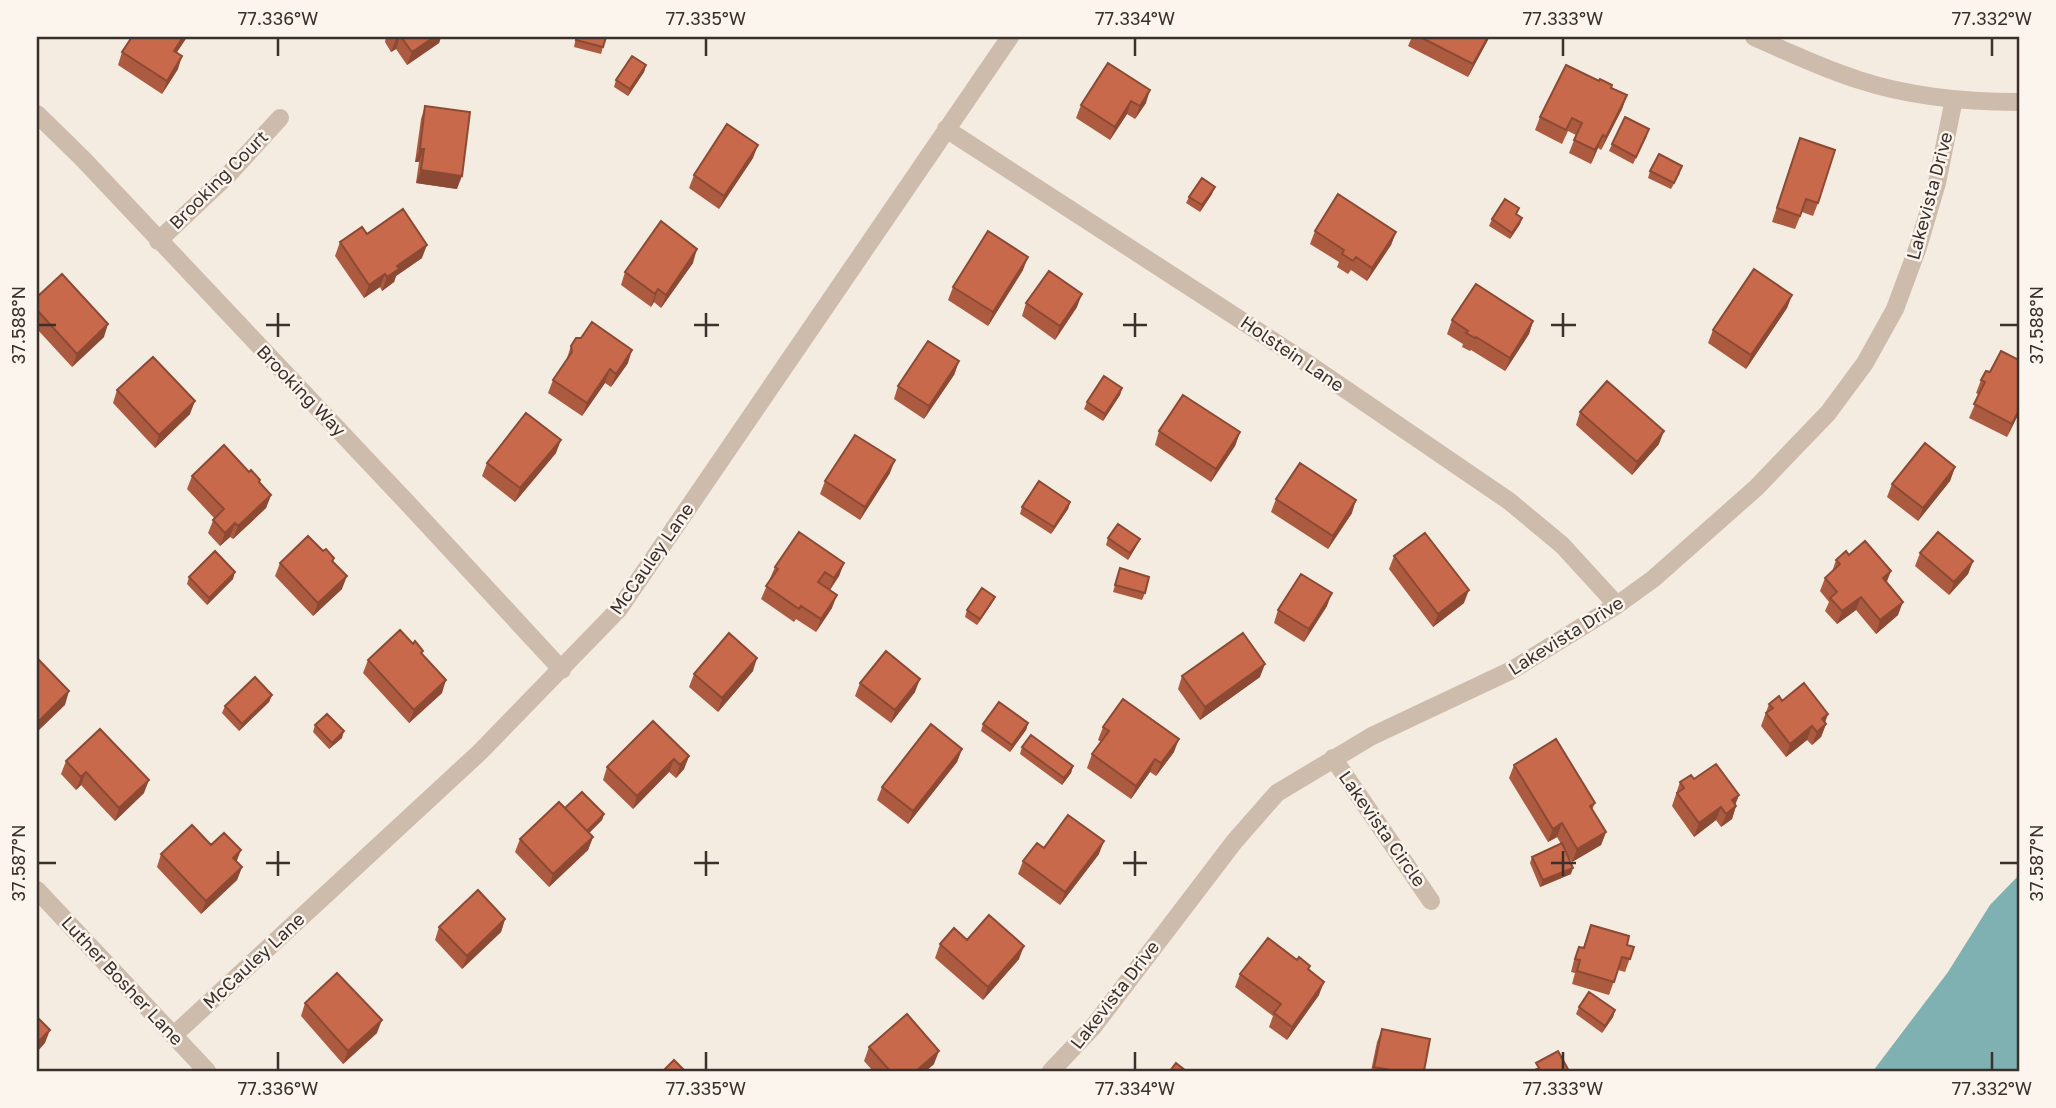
<svg xmlns="http://www.w3.org/2000/svg" width="2056" height="1108" viewBox="0 0 2056 1108" font-family="'Golos Text',sans-serif">
	<style>
		.water { fill: #7fb0b2 }
		.lines { fill: none; stroke-linecap: round; stroke-linejoin: round }
		.street { stroke: #cdbbac; stroke-width: 18 }
		.wall { fill: #ac5a40 }
		.shaded-wall { fill: #8c4a34 }
		.building { fill: #c8694b; stroke: #8c4a34; stroke-width: 2 }
		.ticks { fill: none; stroke: #3b302b; stroke-width: 2.5 }
		.labels { text-anchor: middle; stroke-width: 5; stroke-linejoin: round; paint-order: stroke }
		.street-label { font-size: 18px; fill: #3b302b; stroke: #fbf5ee }
		.neatline { fill: none; stroke: #3b302b; stroke-width: 2.5 }
		.ticks-label { font-size: 18px; text-anchor: middle; fill: #3b302b }
	</style>
	<rect width="100%" height="100%" fill="#f4ebe1"/>
	<path class="water" d="M2019,875V1071H1873L1948,972L1990,905Z"/>
	<g class="lines">
		<path class="street" d="M1754,37C1788,52 1823,69 1859,80C1911,97 1965,102 2019,102
			M37,114L83,159L414,510L562,670
			M946,129L1301,359L1509,501L1562,545L1617,605
			M158,241L228,175L280,118
			M1333,758L1431,901
			M37,890L207,1071
			M174,1035L480,752L619,609L1010,37
			M1051,1071L1093,1027L1234,842L1277,793L1372,736L1512,670L1617,605L1653,579L1756,488L1828,413L1865,363L1895,309L1918,247L1937,183L1954,99"/>
	</g>
	<path class="wall" d="M131,37H187L177,52L178,69L162,94L118,65L122,52Z
		M386,37H441L439,43L407,65L396,49L391,52L385,42Z
		M576,37H606L601,54L574,47Z
		M1412,37H1489L1468,77L1408,46Z
		M1108,63L1146,103L1135,119L1127,114L1110,140L1076,118L1081,105Z
		M646,65L644,72L628,96L614,87L616,80Z
		M1611,88L1627,95L1622,109L1601,150L1598,148L1591,164L1569,153L1576,135L1568,131L1562,144L1535,130L1540,117Z
		M425,106L457,189L416,183L419,162H415L421,119Z
		M1647,136L1633,164L1609,151L1612,144Z
		M1795,152L1818,203L1813,216L1802,212L1795,229L1772,222Z
		M753,158L719,209L689,188L694,175Z
		M1650,171L1680,173L1671,189L1648,178Z
		M1212,194L1200,212L1186,203L1189,197Z
		M1517,215L1522,218L1520,224L1510,239L1489,226L1492,219Z
		M1315,231L1396,232L1391,245L1367,281L1351,270L1348,274L1337,267L1339,262L1310,244Z
		M367,234L422,258L396,276L394,282L382,291L380,287L364,298L335,256L340,242Z
		M693,263L661,308L654,302L651,307L621,285L625,272Z
		M1023,270L988,326L948,300L953,287Z
		M1792,295L1787,308L1746,369L1708,343L1713,330Z
		M37,297L104,337L72,367L37,329Z
		M1026,303L1077,307L1055,340L1022,316Z
		M1452,320L1533,321L1529,334L1505,371L1471,350L1470,351L1462,347L1463,344L1447,334Z
		M571,346L628,363L611,387L605,383L582,416L548,393L553,380L566,361Z
		M2019,360V413L2007,437L1969,418L1979,395L1976,393L1981,380L1990,372Z
		M959,361L954,375L924,419L894,399L898,386Z
		M1122,388L1120,395L1103,421L1084,409L1087,402Z
		M117,390L190,414L155,448L113,403Z
		M1580,412L1659,444L1632,475L1576,425Z
		M1159,431L1240,432L1235,446L1211,482L1155,445Z
		M556,453L515,502L482,476L487,463Z
		M1955,467L1950,481L1918,521L1887,497L1892,484Z
		M890,473L860,520L820,494L825,481Z
		M192,476L259,483L271,495L266,508L233,539L230,537L220,546L208,533L214,518L187,489Z
		M1276,499L1352,513L1328,549L1271,512Z
		M1070,502L1068,509L1051,534L1020,514L1022,507Z
		M1108,538L1137,545L1128,560L1106,545Z
		M323,551L334,558L333,562L342,589L313,616L275,576L280,563Z
		M1920,553L1973,561L1968,574L1949,595L1915,566Z
		M1849,555L1886,583L1898,615L1876,634L1856,610L1837,624L1825,611L1829,602L1820,591L1825,578L1832,572L1836,560Z
		M1394,556L1464,603L1433,627L1389,569Z
		M844,563L839,576L830,590L832,608L816,632L796,619L794,622L761,599L775,567Z
		M1120,568L1145,593L1142,600L1113,592Z
		M189,577L233,579L207,605L187,584Z
		M992,603L977,625L965,617L967,610Z
		M1327,606L1304,642L1274,623L1278,610Z
		M422,654L442,693L409,723L363,673L368,660Z
		M753,671L718,712L689,687L694,674Z
		M1182,676L1260,677L1200,720L1178,689Z
		M860,683L915,692L891,723L855,696Z
		M272,695L269,702L239,731L222,713L225,706Z
		M1782,701L1826,724L1821,737L1812,745L1807,740L1786,757L1761,726L1769,704Z
		M1028,723L1026,730L1010,752L981,731L983,724Z
		M315,725L342,738L329,749L313,732Z
		M1103,727L1174,752L1156,776L1150,772L1131,799L1087,768L1092,754L1101,742L1098,740Z
		M1022,747L1073,766L1071,773L1062,785L1020,754Z
		M962,749L957,762L908,824L877,800L882,787Z
		M689,756L684,769L676,778L669,772L633,809L603,780L607,767Z
		M66,761L144,793L115,821L81,785L76,790L61,774Z
		M1514,765L1595,803L1592,810L1606,832L1601,845L1572,862L1566,853L1571,874L1540,887L1530,863L1532,857L1561,844L1557,837L1548,842L1509,778Z
		M1694,779L1739,795L1735,804L1736,806L1732,819L1721,827L1716,820L1694,837L1672,806L1680,782Z
		M565,808L604,814L602,820L589,833L593,837L588,850L549,887L515,852L520,839Z
		M211,845L237,862L242,867L237,880L201,914L157,867L161,854Z
		M1044,848L1099,854L1060,905L1018,874L1023,861Z
		M505,919L501,932L462,969L435,940L439,927Z
		M1591,925L1627,945L1634,947L1625,972L1618,970L1609,995L1572,984L1575,973L1571,972L1574,960L1579,947L1583,948Z
		M967,940L1019,959L983,1000L935,958L940,944Z
		M1308,969L1319,995L1287,1040L1269,1027L1273,1016L1235,987L1240,974Z
		M305,1003L377,1033L343,1064L301,1016Z
		M1579,1007L1615,1010L1613,1017L1602,1033L1576,1014Z
		M1382,1029L1424,1071H1371L1377,1042Z
		M869,1047L934,1064L926,1071H873L864,1061Z"/>
	<path class="shaded-wall" d="M183,37H187L169,64L174,51Z
		M399,37H400L396,49L391,52L396,39Z
		M434,37H441L439,43L407,65L412,52Z
		M1488,37H1489L1488,40L1468,77L1473,64Z
		M182,56L178,69L162,94L167,81Z
		M646,65L644,72L628,96L630,89Z
		M1150,90L1146,103L1135,119L1140,106Z
		M1627,95L1622,109L1601,150L1606,137Z
		M1131,101L1127,114L1110,140L1115,127Z
		M1603,135L1598,148L1591,164L1595,150Z
		M758,145L753,158L719,209L724,196Z
		M420,149H424L419,162H415Z
		M421,170L462,176L457,189L416,183Z
		M1215,187L1212,194L1200,212L1202,205Z
		M1522,218L1520,224L1510,239L1512,233Z
		M1396,232L1391,245L1367,281L1372,268Z
		M427,245L422,258L396,276L394,282L382,291L387,277L397,266Z
		M697,249L693,263L661,308L666,295Z
		M1028,257L1023,270L988,326L993,312Z
		M385,274L380,287L364,298L369,285Z
		M658,289L654,302L651,307L655,294Z
		M1082,294L1077,307L1055,340L1060,326Z
		M1792,295L1787,308L1746,369L1751,355Z
		M1533,321L1529,334L1505,371L1510,358Z
		M108,324L104,337L72,367L77,354Z
		M632,350L628,363L611,387L616,374Z
		M959,361L954,375L924,419L929,406Z
		M610,369L605,383L582,416L587,403Z
		M1122,388L1120,395L1103,421L1105,414Z
		M195,401L190,414L155,448L159,435Z
		M2019,410V413L2007,437L2012,424Z
		M1664,431L1659,444L1632,475L1637,462Z
		M1240,432L1235,446L1211,482L1216,469Z
		M561,440L556,453L515,502L520,488Z
		M895,460L890,473L860,520L865,507Z
		M1955,467L1950,481L1918,521L1923,508Z
		M271,495L266,508L233,539L238,526Z
		M1356,500L1352,513L1328,549L1333,536Z
		M1070,502L1068,509L1051,534L1054,527Z
		M235,523L230,537L220,546L225,533Z
		M1140,539L1137,545L1128,560L1130,553Z
		M1973,561L1968,574L1949,595L1954,582Z
		M844,563L839,576L829,591L834,578Z
		M1891,571L1886,584L1883,578Z
		M235,572L233,579L207,605L209,598Z
		M347,576L342,589L313,616L318,603Z
		M1469,590L1464,603L1433,627L1438,614Z
		M1332,593L1327,606L1304,642L1309,629Z
		M837,595L832,608L816,632L821,619Z
		M995,597L992,603L977,625L980,619Z
		M1861,597L1856,610L1837,624L1842,611Z
		M1903,602L1898,615L1876,634L1880,620Z
		M757,658L753,671L718,712L722,698Z
		M1265,664L1260,677L1200,720L1205,707Z
		M920,679L915,692L891,723L895,710Z
		M446,680L442,693L409,723L414,710Z
		M69,691L65,705L37,732V727L39,721Z
		M272,695L269,702L239,731L242,724Z
		M1828,714L1824,726L1826,724L1821,737L1812,745L1822,719Z
		M1028,723L1026,730L1010,752L1012,745Z
		M1812,726L1807,740L1786,757L1790,744Z
		M344,731L342,738L329,749L332,743Z
		M1179,739L1174,752L1156,776L1161,763Z
		M962,749L957,762L908,824L913,811Z
		M689,756L684,769L676,778L680,765Z
		M674,759L669,772L633,809L637,796Z
		M1155,759L1150,772L1131,799L1136,786Z
		M1073,766L1071,773L1062,785L1064,778Z
		M86,772L81,785L76,790L81,777Z
		M149,780L144,793L115,821L119,808Z
		M1739,795L1734,808L1736,806L1732,819L1721,827L1732,800Z
		M1721,807L1716,820L1694,837L1699,823Z
		M604,814L602,820L583,839L585,833Z
		M1562,823L1557,837L1548,842L1553,829Z
		M1606,832L1601,845L1572,862L1577,849Z
		M593,837L588,850L549,887L553,874Z
		M1104,841L1099,854L1060,905L1065,892Z
		M241,850L236,863L233,858Z
		M242,867L237,880L201,914L206,901Z
		M1573,868L1571,874L1540,887L1543,880Z
		M505,919L501,932L462,969L467,956Z
		M1024,946L1019,959L983,1000L988,987Z
		M1324,982L1319,995L1287,1040L1292,1027Z
		M1615,1010L1613,1017L1602,1033L1605,1026Z
		M382,1020L377,1033L343,1064L348,1051Z
		M50,1030L45,1043L37,1052V1043Z
		M939,1051L934,1064L926,1071H916Z"/>
	<path class="building" d="M132,37H183L174,51L182,56L167,81L122,52Z
		M401,37H434L412,52Z
		M577,37H606L603,47L576,40Z
		M1420,37H1488L1473,64Z
		M632,56L646,65L630,89L616,80Z
		M1108,63L1150,90L1140,106L1131,101L1115,127L1081,105Z
		M1566,65L1599,81L1600,79L1612,85L1611,88L1627,95L1606,137L1603,135L1595,150L1574,140L1582,123L1572,118L1566,130L1540,117Z
		M425,106L470,112L462,176L421,170L424,149H420Z
		M1625,117L1649,129L1636,157L1612,144Z
		M727,124L758,145L724,196L694,175Z
		M1800,138L1835,150L1818,203L1806,199L1800,216L1777,208Z
		M1659,154L1682,166L1674,183L1650,171Z
		M1202,178L1215,187L1202,205L1189,197Z
		M1338,194L1396,232L1372,268L1356,257L1353,261L1342,254L1344,250L1315,231Z
		M1505,199L1519,208L1516,214L1522,218L1512,233L1492,219Z
		M403,209L427,245L397,266L399,269L387,277L385,274L369,285L340,242L362,227L367,234Z
		M661,221L697,249L666,295L658,289L655,294L625,272Z
		M988,231L1028,257L993,312L953,287Z
		M1754,269L1792,295L1751,355L1713,330Z
		M1049,271L1082,294L1060,326L1026,303Z
		M62,274L108,324L77,354L37,310V297Z
		M1476,284L1533,321L1510,358L1476,337L1475,338L1466,333L1468,331L1452,320Z
		M592,322L632,350L616,374L610,369L587,403L553,380L572,352L571,346L576,338H581Z
		M928,341L959,361L929,406L898,386Z
		M2001,351L2019,360V410L2012,424L1974,404L1985,382L1981,380L1986,371L1990,372Z
		M153,357L195,401L159,435L117,390Z
		M1104,376L1122,388L1105,414L1087,402Z
		M1607,381L1664,431L1637,462L1580,412Z
		M1183,395L1240,432L1216,469L1159,431Z
		M526,413L561,440L520,488L487,463Z
		M855,435L895,460L865,507L825,481Z
		M1925,443L1955,467L1923,508L1892,484Z
		M224,445L249,472L251,470L260,480L259,482L271,495L238,526L235,523L225,533L213,520L224,509L192,476Z
		M1300,463L1356,500L1333,536L1276,499Z
		M1039,481L1070,502L1054,527L1022,507Z
		M1118,524L1140,539L1130,553L1108,538Z
		M799,532L844,563L834,578L825,572L818,582L837,595L821,619L801,606L799,609L766,586L778,569L775,567Z
		M1938,532L1973,561L1954,582L1920,553Z
		M1425,533L1469,590L1438,614L1394,556Z
		M308,536L323,551L326,549L334,558L332,561L347,576L318,603L280,563Z
		M1865,541L1891,571L1883,578L1903,602L1880,620L1861,597L1842,611L1830,598L1837,592L1825,578L1840,564L1836,560L1846,551L1849,555Z
		M215,551L235,572L209,598L189,577Z
		M1120,568L1149,577L1145,593L1115,585Z
		M1301,574L1332,593L1309,629L1278,610Z
		M982,588L995,597L980,619L967,610Z
		M400,630L413,644L415,641L423,651L421,653L446,680L414,710L368,660Z
		M729,633L757,658L722,698L694,674Z
		M1243,633L1265,664L1205,707L1182,676Z
		M886,651L920,679L895,710L860,683Z
		M37,658L69,691L39,721L37,719Z
		M255,677L272,695L242,724L225,706Z
		M1804,683L1828,714L1822,719L1826,724L1817,732L1812,726L1790,744L1766,713L1773,708L1769,704L1779,696L1782,701Z
		M1123,699L1179,739L1161,763L1155,759L1136,786L1092,754L1109,731L1103,727Z
		M999,702L1028,723L1012,745L983,724Z
		M327,714L344,731L332,743L315,725Z
		M653,721L689,756L680,765L674,759L637,796L607,767Z
		M931,724L962,749L913,811L882,787Z
		M100,729L149,780L119,808L86,772L81,777L66,761Z
		M1031,735L1073,766L1064,778L1022,747Z
		M1556,739L1595,803L1590,806L1606,832L1577,849L1562,823L1553,829L1514,765Z
		M1716,764L1739,795L1732,800L1736,806L1726,814L1721,807L1699,823L1677,793L1684,788L1680,782L1691,775L1694,779Z
		M582,792L604,814L587,831L565,808Z
		M559,802L593,837L553,874L520,839Z
		M1068,815L1104,841L1065,892L1023,861L1037,843L1044,848Z
		M192,825L211,845L224,833L241,850L233,858L242,867L206,901L161,854Z
		M1562,843L1573,868L1543,880L1532,857Z
		M478,890L505,919L467,956L439,927Z
		M989,915L1024,946L988,987L940,944L954,928L967,940Z
		M1591,925L1629,936L1627,945L1634,947L1630,959L1622,957L1614,982L1577,971L1580,960L1575,959L1579,947L1584,948Z
		M1268,938L1297,960L1299,957L1310,966L1308,969L1324,982L1292,1027L1274,1013L1281,1004L1240,974Z
		M337,973L382,1020L348,1051L305,1003Z
		M1589,992L1615,1010L1605,1026L1579,1007Z
		M907,1014L939,1051L916,1071H890L869,1047Z
		M37,1017L50,1030L37,1043Z
		M1382,1029L1430,1039L1424,1071H1396L1374,1067Z
		M1558,1051L1569,1071H1533L1539,1068L1536,1063Z
		M674,1060L685,1071H663Z
		M1176,1063L1186,1071H1170Z"/>
	<path class="ticks" d="M278,38V56M706,38V56M1135,38V56M1563,38V56M1992,38V56M278,313V337M706,313V337M1135,313V337M1563,313V337M38,325H56M266,325H290M694,325H719M1123,325H1147M1551,325H1576M2000,325H2018M278,851V876M706,851V876M1135,851V876M1563,851V876M38,863H56M266,863H290M694,863H719M1123,863H1147M1551,863H1576M2000,863H2018M278,1052V1070M706,1052V1070M1135,1052V1070M1563,1052V1070M1992,1052V1070"/>
	<g class="labels">
		<g class="street-label">
			<text transform="translate(219 180) rotate(-45)" y="6">Brooking Court</text>
			<text transform="translate(1930 196) rotate(-75)" y="6">Lakevista Drive</text>
			<text transform="translate(1292 354) rotate(34)" y="6">Holstein Lane</text>
			<text transform="translate(301 391) rotate(46)" y="6">Brooking Way</text>
			<text transform="translate(652 559) rotate(-55)" y="6">McCauley Lane</text>
			<text transform="translate(1566 636) rotate(-32)" y="6">Lakevista Drive</text>
			<text transform="translate(1382 829) rotate(55)" y="6">Lakevista Circle</text>
			<text transform="translate(254 961) rotate(-43)" y="6">McCauley Lane</text>
			<text transform="translate(122 981) rotate(47)" y="6">Luther Bosher Lane</text>
			<text transform="translate(1115 995) rotate(-52)" y="6">Lakevista Drive</text>
		</g>
	</g>
	<rect width="2056" height="1108" fill="none" stroke="#fbf5ee" stroke-width="77"/>
	<rect x="38" y="38" width="1980" height="1032" class="neatline"/>
	<g class="ticks-label">
		<text x="278" y="25">77.336°W</text>
		<text x="706" y="25">77.335°W</text>
		<text x="1135" y="25">77.334°W</text>
		<text x="1563" y="25">77.333°W</text>
		<text x="1992" y="25">77.332°W</text>
		<text transform="translate(19 325) rotate(-90)" y="6">37.588°N</text>
		<text transform="translate(2037 325) rotate(-90)" y="6">37.588°N</text>
		<text transform="translate(19 863) rotate(-90)" y="6">37.587°N</text>
		<text transform="translate(2037 863) rotate(-90)" y="6">37.587°N</text>
		<text x="278" y="1095">77.336°W</text>
		<text x="706" y="1095">77.335°W</text>
		<text x="1135" y="1095">77.334°W</text>
		<text x="1563" y="1095">77.333°W</text>
		<text x="1992" y="1095">77.332°W</text>
	</g>
</svg>
